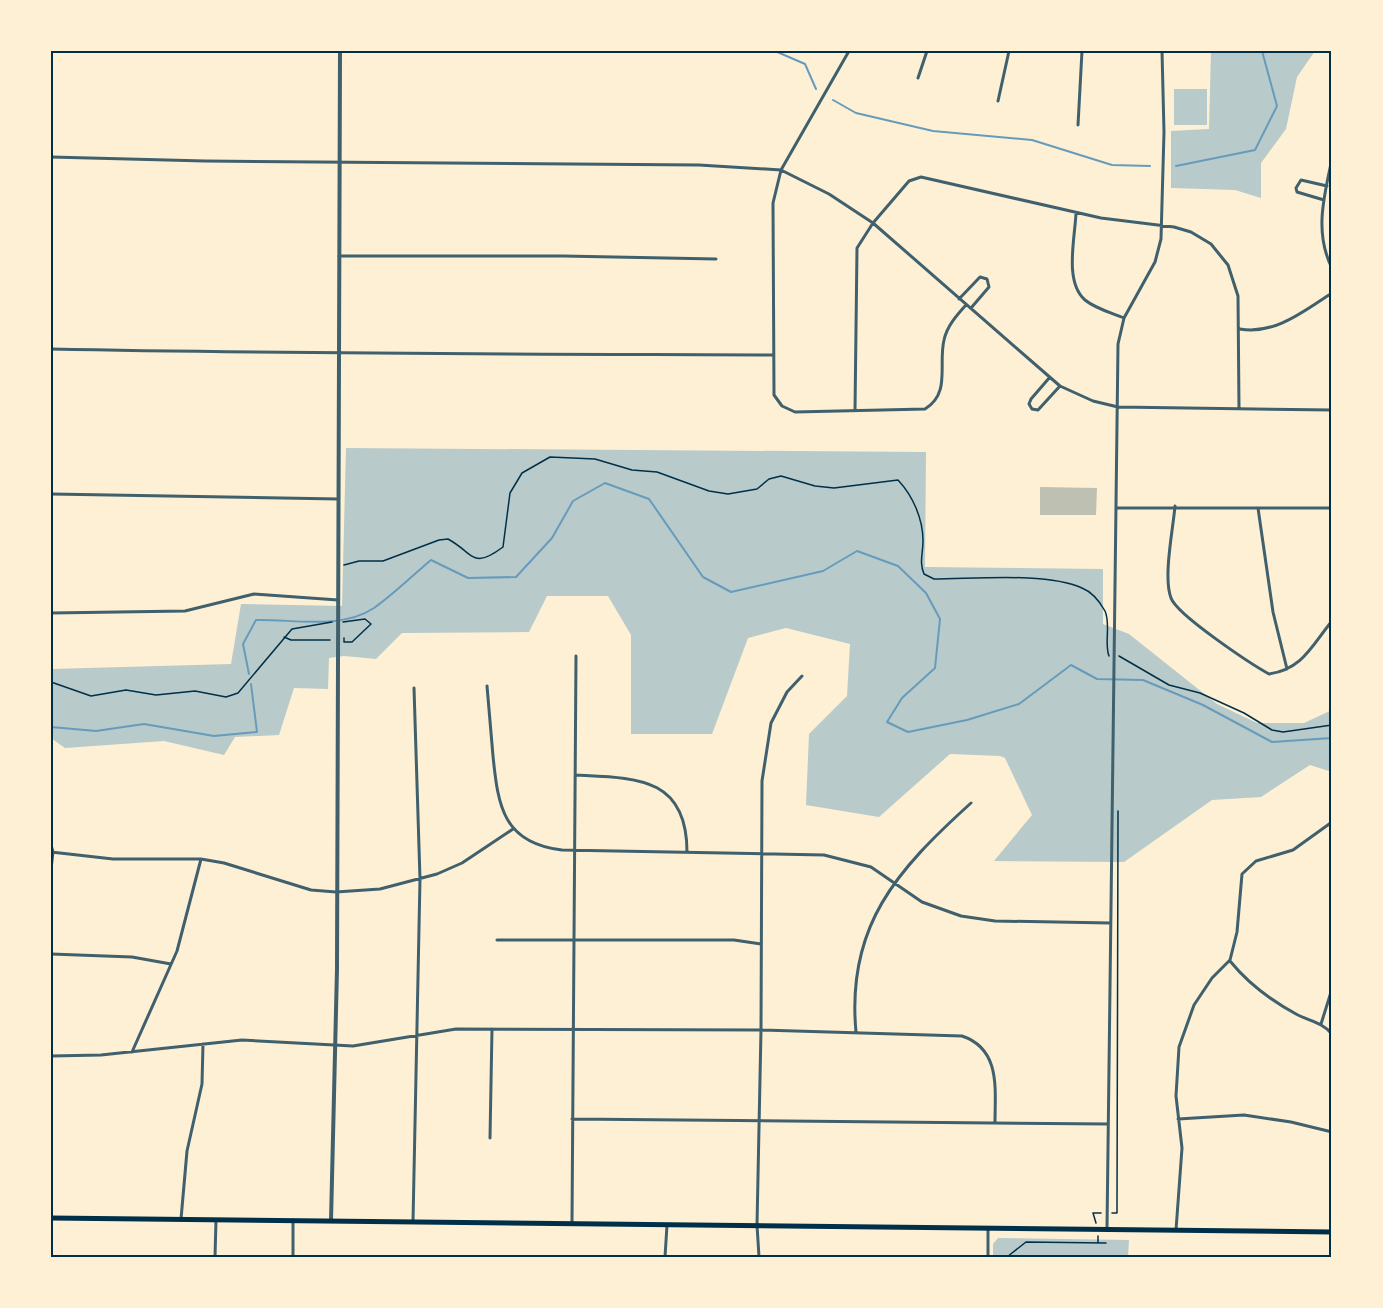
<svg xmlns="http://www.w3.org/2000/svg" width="1383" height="1308" viewBox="0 0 1383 1308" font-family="'Source Sans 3',sans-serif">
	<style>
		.green { fill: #b9caca }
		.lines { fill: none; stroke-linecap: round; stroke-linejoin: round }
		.stream { stroke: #669bbc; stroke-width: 2 }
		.building { fill: #bec0b2 }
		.path { stroke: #003049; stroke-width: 1.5 }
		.minor { stroke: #3f606c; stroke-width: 3 }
		.tertiary { stroke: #3f606c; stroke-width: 4 }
		.primary { stroke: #003049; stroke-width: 5 }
		.neatline { fill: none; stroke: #003049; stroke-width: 2 }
	</style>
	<rect width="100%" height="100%" fill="#fdf0d5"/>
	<path class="green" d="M1211,51H1315L1297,77L1286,129L1261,163V198L1235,190L1171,188V131L1209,129Z
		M1174,89H1207V125H1174Z
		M346,448L926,452L925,567L1103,569V624L1129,634L1217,704L1257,723H1304L1332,710V772L1310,765L1261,797L1212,800L1124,862L994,861L1032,815L1005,758L1000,756L950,754L879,817L806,805L809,734L847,696L850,644L786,628L748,638L712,734H631V635L608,596H547L529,632L402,633L376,659L344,656L329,658L328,689L294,688L279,735L235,737L224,755L164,741L65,748L51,738V669L231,664L241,604L342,606Z
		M998,1238L1129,1240L1128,1257H993V1244Z"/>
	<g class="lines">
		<path class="stream" d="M775,51L805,64L816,89
			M833,100L856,113L933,131L1032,140L1112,165L1150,166
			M1176,166L1255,150L1277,106L1262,51
			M249,674L243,644L256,620C293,619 341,630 374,608C394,594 413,575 431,560L468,578L516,577L552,538L573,501L605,483L649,499L703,577L731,592L823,571L857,551L898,566L926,593L940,619L935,668L902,698L887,722L908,732L967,720L1019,704L1071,665L1097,679L1143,680L1203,705L1272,742L1332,738
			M51,727L96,731L144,724L214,736L257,732L251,684"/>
	</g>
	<path class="building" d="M1040,487L1097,488L1096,515H1040Z"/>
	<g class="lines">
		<path class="path" d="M344,565L359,561H383L439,540L448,539C475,554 472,570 503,547L510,493L522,473L550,457L595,459L632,470L657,472L709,491L728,494L757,489L769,479L781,476L815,486L834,488L898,480C913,496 923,519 923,541C923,554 919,562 924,574L934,579C975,579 1047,572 1082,588C1092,592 1100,602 1105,611C1111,624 1104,644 1109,656
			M343,622L365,619L371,624L352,642H344V638
			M284,637L291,640H330
			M1119,656L1169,685L1200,693L1244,713L1272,730L1283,732L1332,725
			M51,682L91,696L126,690L156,695L195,691L226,697L238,693L292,629L332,622
			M1112,1213H1117L1118,811
			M1096,1223L1093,1213H1101
			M1098,1236V1243
			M1007,1257L1026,1242L1106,1243"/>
		<path class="minor" d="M849,51L781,170L773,203L774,395L782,406L795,412L925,409C951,393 938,365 944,340C947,326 957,315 966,305
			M918,78L927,51
			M998,101L1009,51
			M1078,125L1082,51
			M51,157L205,161L699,165L781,170L829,194L873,223L1060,386L1093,401L1118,407L1332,410
			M1332,159C1324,196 1314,233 1332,268
			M1324,200L1297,192L1296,188L1301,180L1327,186
			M1076,213C1075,238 1064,282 1085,300C1096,309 1112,313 1124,318
			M339,256H563L716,259
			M959,299L980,277L987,279L989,287L971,308
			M1240,329C1275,335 1304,311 1332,293
			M51,349C291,354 532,354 772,355
			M1050,377L1031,399L1029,404L1032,409L1038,410L1060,386
			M855,411L857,248L873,223L909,181L921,177L1101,218L1174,227L1191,232L1211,244L1228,265L1238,296L1239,408
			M51,494L338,499
			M1175,506C1173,530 1163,577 1171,598C1177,615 1251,664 1269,674C1303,669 1312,645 1332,621
			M1116,508H1332
			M1258,508L1273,612L1287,669
			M51,613L185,611L254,594L338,600
			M487,686C489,709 491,733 493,756C498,806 503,843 562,850L824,855L871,867L922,902L961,916L995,921L1110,923
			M576,775C635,778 687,776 687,852
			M51,845L53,852L51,869
			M51,852L113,859H201L224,863L311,890L336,892L380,889L437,874L462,863L513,829
			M497,940H734L761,944
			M51,954L132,957L171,964
			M1230,961C1247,982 1272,1001 1296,1014C1309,1021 1322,1022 1332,1034
			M1321,1024L1332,989
			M856,1032C846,926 897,870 971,803
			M132,1052L177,951L201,859
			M51,1056L101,1055L242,1040L353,1046L456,1029L761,1030L962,1036C1001,1049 995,1089 995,1123
			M572,1119L1108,1124
			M1178,1119L1244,1115L1291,1122L1332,1132
			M490,1138L492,1029
			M181,1219L187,1151L202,1084L203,1044
			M293,1220V1257
			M413,1222L420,879L414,688
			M572,1223L576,656
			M1107,1229L1118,344L1124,318L1155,262L1161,239L1164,132L1162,51
			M1176,1230L1182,1148L1176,1096L1179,1047L1194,1005L1212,978L1230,960L1237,932L1242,874L1256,861L1293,850L1332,822
			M215,1257L216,1220
			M665,1257L667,1225
			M759,1257L757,1225L761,1030L762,781L771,723L787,692L802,676
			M988,1257V1229"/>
		<path class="tertiary" d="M331,1221L337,969L340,51"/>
		<path class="primary" d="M51,1218L1332,1232"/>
	</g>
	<rect width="1383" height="1308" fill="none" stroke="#fdf0d5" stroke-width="105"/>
	<rect x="52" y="52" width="1278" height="1204" class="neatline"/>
</svg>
